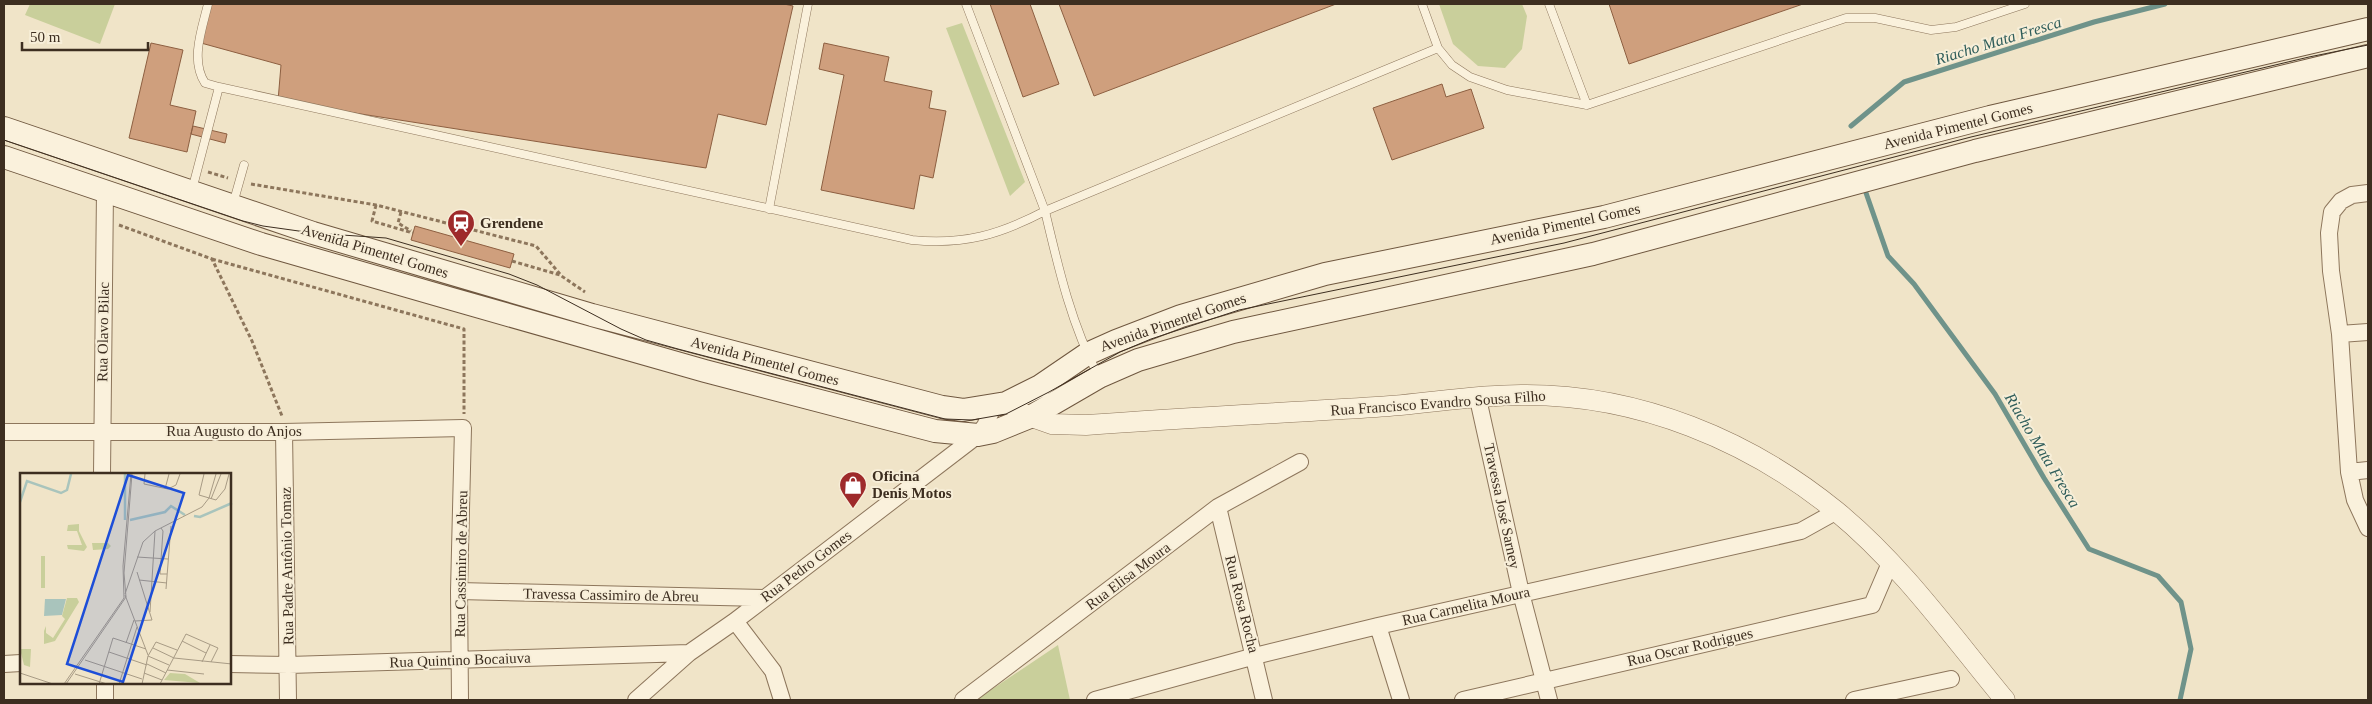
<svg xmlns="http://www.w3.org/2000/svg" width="2372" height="704" viewBox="0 0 2372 704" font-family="'Times New Roman',serif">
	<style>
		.green { fill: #c9cf9b }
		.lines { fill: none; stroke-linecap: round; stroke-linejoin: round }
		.stream { stroke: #6f938a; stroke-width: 5 }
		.building { fill: #cf9f7d; stroke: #8d5f41 }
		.service-casing { stroke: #8d765c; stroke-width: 9 }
		.minor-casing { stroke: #8d765c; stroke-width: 18 }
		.tertiary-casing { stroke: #8d765c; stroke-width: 21 }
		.secondary-casing { stroke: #6f573f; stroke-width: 24 }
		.path { stroke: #8d765c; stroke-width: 3; stroke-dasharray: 4 2.5; stroke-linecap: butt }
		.service { stroke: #faf1dc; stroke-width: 8 }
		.minor { stroke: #faf1dc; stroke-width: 16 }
		.tertiary { stroke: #faf1dc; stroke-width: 20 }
		.secondary { stroke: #faf1dc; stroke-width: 22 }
		.tram { stroke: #3d2e20; stroke-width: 1 }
		.labels { text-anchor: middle; stroke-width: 4; stroke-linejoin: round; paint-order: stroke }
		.street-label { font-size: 15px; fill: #3d2e20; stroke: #f7eed8 }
		.poi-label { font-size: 15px; font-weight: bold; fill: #3d2e20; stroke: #f7eed8; text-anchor: start }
		.water-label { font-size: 16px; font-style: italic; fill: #2f5d5a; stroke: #f7eed8 }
		.inset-river { fill: none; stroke: #a9c4bc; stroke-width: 2.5 }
		.inset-road { fill: none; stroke: #a89b85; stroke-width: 1 }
		.view { fill: #1d4ed8; fill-opacity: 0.15; stroke: #1d4ed8; stroke-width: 2.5 }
		.inset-edge { fill: none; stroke: #3d2e20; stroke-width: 2.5 }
	</style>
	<rect width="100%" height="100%" fill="#f0e4c8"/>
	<path class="green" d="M30,4H115L100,44L25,15Z
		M1439,4H1522L1527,16L1522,49L1505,68L1478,66L1453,44Z
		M962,23L1025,182L1010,196L946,28Z
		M1058,645L1070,700H976Z"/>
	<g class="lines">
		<path class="stream" d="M1851,126L1904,82L2094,22L2165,4
			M1865,190L1888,256L1914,284L1995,394L2044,478L2089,549L2158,576L2181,602L2191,649L2180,700"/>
	</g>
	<path class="building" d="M210,4H784L793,6L766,125L718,114L706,168L278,101L281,65L201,43Z
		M990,4H1030L1059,84L1023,97Z
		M1059,4H1336L1094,96Z
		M1609,4H1803L1629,64Z
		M151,43L183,50L170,105L196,111L187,152L129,138Z
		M824,43L889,57L884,81L932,91L929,108L946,111L933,178L920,175L914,209L821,190L844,75L819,69Z
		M1442,84L1446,97L1471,89L1484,128L1392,160L1373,108Z
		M193,126L227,134L225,143L191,134Z
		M415,226L514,254L510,268L411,240Z"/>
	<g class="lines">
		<g class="service-casing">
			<path id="service" d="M208,4C202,29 190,60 205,83L219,87L912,240C964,245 999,235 1045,211C1058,266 1071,324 1098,375
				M966,4L1045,211L1438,48
				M1422,4L1438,48L1452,65L1470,77L1507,90L1587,105L1846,18H1875L1931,30L1956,27L2025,4
				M1549,4L1587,105
				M192,190L219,87
				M233,204L244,165
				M769,209L808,4"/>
		</g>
		<g class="minor-casing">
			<path id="minor" d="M2368,193L2352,195L2341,201L2332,212L2329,233L2331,271L2340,334L2349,472L2355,500L2368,528
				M2340,334L2368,332
				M1478,399L1521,593L1549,700
				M4,432H284L463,428L459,591L460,700
				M284,432L288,700
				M2349,472L2368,470
				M102,474L105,191
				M1218,507L1264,700
				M459,591L764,598
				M735,621L773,671L782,700
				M1378,626L1401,700
				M4,664L21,663
				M230,664L289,665L689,653
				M105,683V700
				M636,700L689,653L735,621L978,435L985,426L993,407
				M963,700L1218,507L1300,462
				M1095,700L1255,656L1378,626L1801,531L1837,511
				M1463,700L1872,605L1890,563
				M1854,700L1951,679"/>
		</g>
		<g class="tertiary-casing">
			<path id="tertiary" d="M1018,412L1052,424L1086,425C1183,418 1280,413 1376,407C1426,404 1478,394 1526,395C1639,395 1749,440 1836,511C1901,564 1952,636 2005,700"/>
		</g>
		<g class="secondary-casing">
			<path id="secondary" d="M4,128L313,233L592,315L942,407L963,410L1006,403L1040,386L1087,354L1116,341L1181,316L1325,274L1604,217L1990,117L2368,29
				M4,157L261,244L452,299L705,371L935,431L978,435L993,432L1030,417L1099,377L1138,360L1233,332L1593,254L1975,151L2368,56"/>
		</g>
		<path class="path" d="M208,172L228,178
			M251,184L376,205L536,246L560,274
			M376,205L372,221L413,233
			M401,212L398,223L411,231
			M119,225L212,259L252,341L282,416
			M212,259L464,329V414
			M512,261L560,275L585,292"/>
		<use href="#service" class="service"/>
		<use href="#minor" class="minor"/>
		<use href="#tertiary" class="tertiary"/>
		<use href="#secondary" class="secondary"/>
		<path class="tram" d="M4,140L243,221L263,226L313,233L386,238L509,274L537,285L621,329L646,340L678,349L945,419L972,420L1006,414L1049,392L1120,352L1151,339L1239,310L1564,243L1971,137L2309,57L2368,45"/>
	</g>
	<defs>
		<g id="station-pin" transform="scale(1.4375)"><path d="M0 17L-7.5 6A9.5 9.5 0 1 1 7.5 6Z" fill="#9e2a2b" stroke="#f7eed8"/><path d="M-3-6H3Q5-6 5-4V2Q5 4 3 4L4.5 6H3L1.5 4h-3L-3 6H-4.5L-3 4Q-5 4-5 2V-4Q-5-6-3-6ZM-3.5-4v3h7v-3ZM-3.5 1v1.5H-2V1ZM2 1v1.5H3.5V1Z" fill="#fff"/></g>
		<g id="shop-pin" transform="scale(1.4375)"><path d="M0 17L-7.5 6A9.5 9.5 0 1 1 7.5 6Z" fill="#9e2a2b" stroke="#f7eed8"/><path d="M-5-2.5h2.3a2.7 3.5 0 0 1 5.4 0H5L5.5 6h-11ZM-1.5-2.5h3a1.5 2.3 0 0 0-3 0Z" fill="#fff"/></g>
	</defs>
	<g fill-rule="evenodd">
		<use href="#station-pin" x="461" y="223"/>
		<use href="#shop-pin" x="853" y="485"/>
	</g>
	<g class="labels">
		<g class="street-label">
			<text transform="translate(1958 126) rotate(-14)" y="5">Avenida Pimentel Gomes</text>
			<text transform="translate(1565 224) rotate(-12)" y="5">Avenida Pimentel Gomes</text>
			<text transform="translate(375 251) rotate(17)" y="5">Avenida Pimentel Gomes</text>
			<text transform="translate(1173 322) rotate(-19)" y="5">Avenida Pimentel Gomes</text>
			<text transform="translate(103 332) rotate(-89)" y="5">Rua Olavo Bilac</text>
			<text transform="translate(765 361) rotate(15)" y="5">Avenida Pimentel Gomes</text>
			<text transform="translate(1438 403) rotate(-4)" y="5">Rua Francisco Evandro Sousa Filho</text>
			<text x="234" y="436">Rua Augusto do Anjos</text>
			<text transform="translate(1502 506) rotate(78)" y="5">Travessa José Sarney</text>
			<text transform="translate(461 564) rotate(-89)" y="5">Rua Cassimiro de Abreu</text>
			<text transform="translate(287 566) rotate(-91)" y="5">Rua Padre Antônio Tomaz</text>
			<text transform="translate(806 566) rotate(-37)" y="5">Rua Pedro Gomes</text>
			<text transform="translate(1128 576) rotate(-37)" y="5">Rua Elisa Moura</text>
			<text transform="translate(611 595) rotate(1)" y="5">Travessa Cassimiro de Abreu</text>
			<text transform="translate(1242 604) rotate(76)" y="5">Rua Rosa Rocha</text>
			<text transform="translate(1466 606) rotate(-13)" y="5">Rua Carmelita Moura</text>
			<text transform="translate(1690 647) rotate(-13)" y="5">Rua Oscar Rodrigues</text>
			<text transform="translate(460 660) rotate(-2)" y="5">Rua Quintino Bocaiuva</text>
		</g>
		<g class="poi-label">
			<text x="480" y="228">Grendene</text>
			<text x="872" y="481">Oficina<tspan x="872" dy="17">Denis Motos</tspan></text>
		</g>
		<g class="water-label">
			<text transform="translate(1998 40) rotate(-17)" y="6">Riacho Mata Fresca</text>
			<text transform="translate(2043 450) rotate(59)" y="6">Riacho Mata Fresca</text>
		</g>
	</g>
	<g transform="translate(20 473)">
		<rect width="211" height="211" fill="#f0e4c8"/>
		<path d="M59,51V58L67,74L64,78L48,76L47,72H62L57,58H47L48,52ZM72,70H88L91,73L88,76L73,77ZM21,83H25V115H21ZM47,125H57L59,129L35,168L24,171V158L26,153V160L33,165L45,146L42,143ZM0,176H11L10,194L4,192ZM150,200L165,201L180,210L144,207Z" fill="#c9cf9b"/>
		<path d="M25,126H46L42,142L24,143Z" fill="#a9c4bc"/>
		<path class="inset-river" d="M105,1V47M0,29L7,8L41,20L47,17L51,1M174,43L180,44L212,30M110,47L145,39L151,33L165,42"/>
		<path class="inset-road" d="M125,1L124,11L148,16L156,12L160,1M184,1L179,22L196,27L205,16L209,1M145,16L149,1M191,26L201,1M141,55L143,58L140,101H147M117,84L148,86M119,107L147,110M146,116L151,53M105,121L123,69L135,58L182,34L189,25L196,1M105,122L128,182M130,139L135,58M115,148L132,147L117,99M162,168L186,180M106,170L114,147M133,175L154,185L212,191M89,179L127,192M128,183L149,192M65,187L122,206M182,189L190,172M127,191L146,200M147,197L184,201M0,200L33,211M124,200L142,207M55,201L87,211M44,211L104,125L103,93L111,1M46,211L106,124L104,100L112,1M79,211L93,165L126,176M99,211L117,154M122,211L128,183L136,169L157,177M140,211L166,161L198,175L191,189"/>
		<path class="view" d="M108,2L164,20L103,209L47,191Z"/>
		<rect width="211" height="211" class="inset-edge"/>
	</g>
	<rect width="2372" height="704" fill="none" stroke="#3d2e20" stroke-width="10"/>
	<path d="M22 42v8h126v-8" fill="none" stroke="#3d2e20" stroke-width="2.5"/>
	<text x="30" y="42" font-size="15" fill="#3d2e20" stroke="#f7eed8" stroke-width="4" paint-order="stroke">50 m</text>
</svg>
